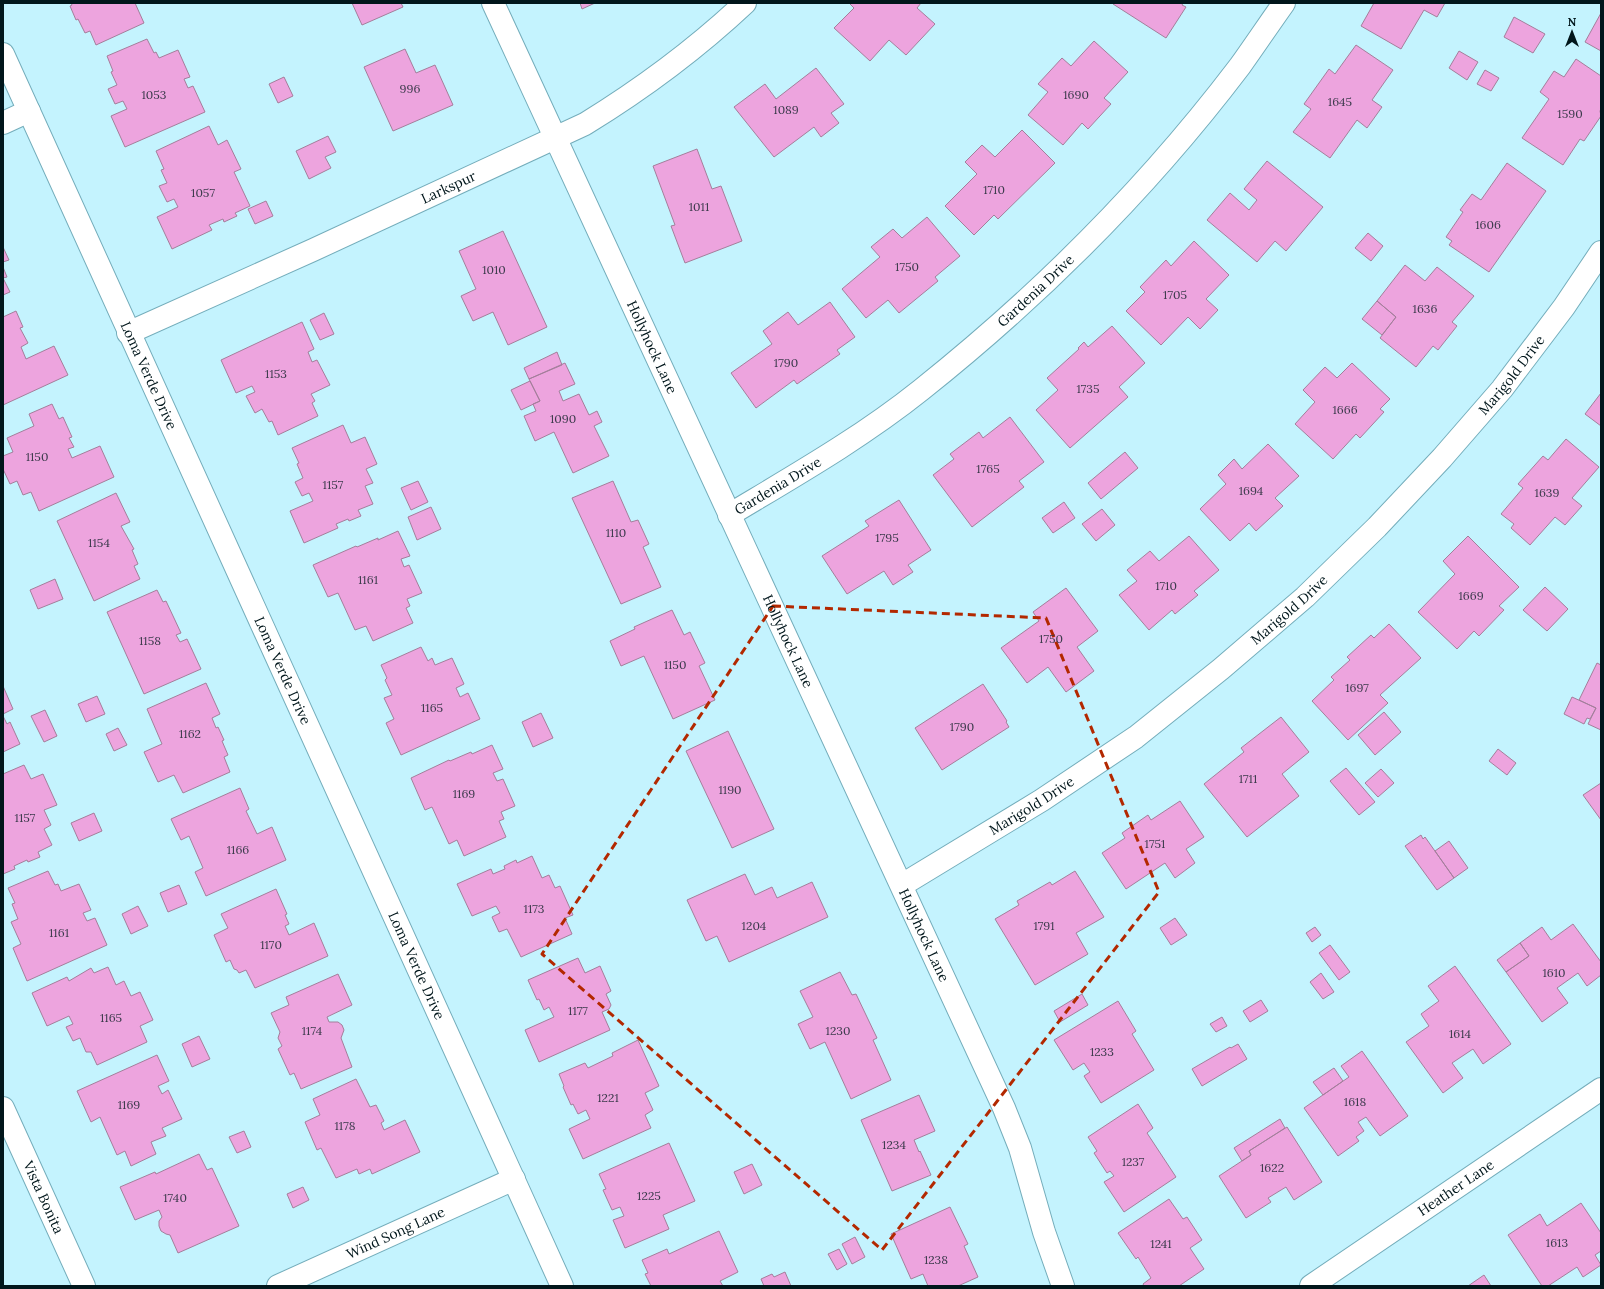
<svg xmlns="http://www.w3.org/2000/svg" width="1604" height="1289" viewBox="0 0 1604 1289" font-family="Lora,serif">
	<style>
		.building { fill: #eda4de; stroke: #a47e9b }
		.lines { fill: none; stroke-linecap: round; stroke-linejoin: round }
		.street-casing { stroke: #74adbb; stroke-width: 24 }
		.street { stroke: #fff; stroke-width: 22 }
		.marked { fill: none; stroke: #b32800; stroke-width: 3; stroke-dasharray: 8 5; stroke-linejoin: round }
		.labels { text-anchor: middle; stroke-width: 3; stroke-linejoin: round; paint-order: stroke }
		.number-label { font-size: 12px; fill: #3c3a4c }
		.street-label { font-size: 14px; fill: #01161b; stroke: #c4f3fe }
	</style>
	<rect width="100%" height="100%" fill="#c4f3fe"/>
	<path class="building" d="M71,3H135L144,23L96,45L90,31L85,33L78,19L76,20L70,6L72,5Z
		M352,3H401L403,7L362,25Z
		M580,3H595L582,9Z
		M849,3H921L917,8L935,24L906,55L889,40L870,61L834,28L854,8Z
		M1113,3H1183L1182,5L1186,7L1166,38L1113,4Z
		M1374,3H1445L1437,17L1424,10L1401,49L1361,26Z
		M1601,13V51L1585,42Z
		M1514,17L1545,34L1533,53L1504,37Z
		M147,39L154,53L156,52L159,58L178,50L190,77L184,79L188,88L193,86L205,112L125,147L111,116L127,109L123,101L115,104L108,89L117,85L111,72L113,71L107,56Z
		M1094,41L1128,72L1104,98L1111,104L1088,129L1082,123L1063,145L1028,115L1048,92L1038,84L1062,58L1071,66Z
		M1356,45L1393,70L1372,100L1382,107L1367,128L1357,120L1330,158L1293,132L1311,109L1304,104L1329,69L1335,74Z
		M405,49L416,73L435,65L453,105L393,131L364,67Z
		M1459,51L1478,62L1467,80L1449,68Z
		M1576,59L1601,76V109L1600,111L1601,116L1584,141L1580,139L1563,165L1522,138L1549,99L1540,92L1554,71L1564,77Z
		M816,68L844,104L831,113L839,123L821,137L814,127L774,157L734,107L765,84L776,99Z
		M1485,70L1499,78L1491,91L1477,84Z
		M284,77L293,96L278,103L269,84Z
		M209,126L218,145L227,140L241,169L234,172L250,206L235,213L237,216L224,222L223,219L209,225L212,230L172,249L157,217L178,207L174,199L167,202L159,186L167,183L161,170L164,169L156,151Z
		M1022,130L1055,163L998,219L994,215L974,235L945,206L977,174L965,162L982,145L995,157Z
		M328,136L336,152L325,157L331,168L309,179L296,151Z
		M697,149L712,189L721,186L742,241L685,263L671,226L675,225L653,166Z
		M1267,161L1323,207L1286,251L1275,241L1257,262L1207,220L1230,193L1249,210L1257,200L1244,189Z
		M1507,163L1546,191L1489,272L1449,245L1452,241L1446,237L1463,212L1460,210L1472,194L1481,200Z
		M266,201L273,216L255,224L248,209Z
		M927,217L960,256L935,277L938,281L899,313L888,300L866,318L842,289L880,257L871,247L893,229L902,238Z
		M503,231L547,327L508,345L493,312L473,321L461,296L476,289L459,251Z
		M1368,233L1383,246L1371,261L1355,248Z
		M1194,241L1229,275L1206,299L1218,310L1200,329L1188,317L1161,345L1126,311L1145,292L1140,287L1166,260L1171,266Z
		M3,247L9,260L3,262Z
		M1405,265L1425,281L1437,267L1474,296L1452,322L1457,326L1438,350L1433,346L1416,367L1380,338L1396,317L1377,301Z
		M3,267L7,277L3,278L10,292L3,295Z
		M1377,301L1396,317L1382,335L1362,319Z
		M830,302L855,337L837,350L840,354L797,384L794,380L756,408L731,373L772,344L763,331L788,312L798,325Z
		M16,311L23,327L20,328L28,343L21,347L26,359L54,346L68,375L3,405V317Z
		M324,313L334,334L320,340L310,320Z
		M302,322L314,349L308,352L312,362L317,360L330,385L311,394L315,401L312,403L318,416L278,435L272,421L269,422L262,409L255,413L246,396L255,392L252,386L236,393L221,360Z
		M1112,326L1145,363L1119,387L1128,397L1070,448L1036,410L1058,390L1047,378L1079,349L1078,348L1084,342L1088,347Z
		M557,352L562,365L529,379L524,368Z
		M565,363L575,384L559,391L563,401L579,394L589,415L597,411L602,422L594,426L609,456L573,473L554,432L535,441L524,416L536,411L533,404L540,401L529,379Z
		M1352,363L1390,399L1380,409L1384,412L1360,438L1356,434L1333,459L1295,424L1315,402L1303,390L1325,367L1337,378Z
		M530,381L540,401L521,410L511,390Z
		M1601,393V426L1585,414Z
		M52,404L59,419L63,417L72,437L69,438L74,447L68,449L72,458L100,446L114,477L39,511L31,492L23,495L17,481L10,484L3,469V456L13,452L7,438L34,426L29,414Z
		M1010,417L1044,462L1019,481L1024,487L972,527L933,475L954,459L950,454L979,432L983,438Z
		M343,425L351,443L365,437L377,464L366,469L373,483L365,486L373,504L358,510L361,516L349,521L348,519L336,524L338,528L304,543L290,511L313,501L309,493L302,496L295,482L303,478L297,464L299,463L292,448Z
		M1566,439L1599,467L1572,498L1582,506L1565,525L1555,517L1530,545L1511,528L1514,524L1501,514L1523,488L1518,484L1543,456L1548,460Z
		M1268,444L1299,476L1275,498L1283,506L1256,531L1249,523L1230,541L1200,509L1226,484L1218,475L1234,459L1242,469Z
		M1125,452L1138,468L1101,499L1088,483Z
		M418,481L428,502L411,510L401,488Z
		M613,481L631,522L638,520L649,544L643,547L661,587L621,604L572,498Z
		M116,493L130,522L121,526L134,549L132,550L138,564L134,566L140,579L94,601L57,521Z
		M899,500L931,550L908,565L913,572L893,585L884,571L847,594L822,556L869,526L865,521Z
		M1064,502L1075,518L1053,533L1042,518Z
		M431,507L441,529L417,540L408,517Z
		M1102,509L1115,525L1096,541L1082,524Z
		M398,531L410,556L401,559L404,567L409,565L422,593L407,599L410,606L406,608L413,623L373,641L366,626L355,630L338,593L328,597L313,565L356,546L357,547L378,538V540Z
		M1189,536L1219,570L1194,591L1198,595L1175,614L1172,610L1149,630L1119,595L1137,581L1127,570L1150,551L1159,561Z
		M1468,536L1519,587L1499,606L1504,610L1479,636L1474,631L1457,649L1418,612L1455,574L1443,561Z
		M55,579L63,599L38,609L30,590Z
		M1545,587L1568,609L1547,631L1523,610Z
		M1066,588L1098,631L1077,647L1094,671L1066,692L1048,667L1027,683L1001,648L1039,621L1033,612Z
		M157,590L163,602L166,601L181,633L176,635L180,642L187,639L201,669L144,694L107,612Z
		M672,610L684,635L690,632L705,663L699,666L715,700L673,719L644,656L621,666L610,641L635,629L634,627Z
		M1389,624L1421,658L1380,695L1388,703L1348,740L1312,701L1334,680L1331,677L1350,660L1347,657L1371,635L1374,638Z
		M421,647L428,661L432,658L435,665L452,658L464,684L456,688L460,697L468,693L480,719L401,755L386,723L394,719L384,698L392,695L385,680L387,678L381,665Z
		M1597,663L1601,665V730L1588,724L1596,708L1579,700Z
		M206,683L220,714L212,718L216,728L218,727L224,740L222,741L228,755L224,757L230,772L183,793L174,775L158,782L144,752L162,744L147,709Z
		M983,684L1007,721L1006,722L1009,727L942,770L915,728Z
		M3,686L13,709L3,714Z
		M97,696L105,714L86,722L78,704Z
		M1572,697L1596,708L1590,719L1587,718L1584,724L1564,714Z
		M45,710L57,736L44,742L31,716Z
		M1384,712L1401,732L1375,755L1358,735Z
		M541,713L553,738L533,747L522,722Z
		M3,716L7,724L10,722L20,744L3,752Z
		M1281,717L1309,752L1282,774L1299,796L1247,837L1204,784L1244,752L1241,748Z
		M118,728L127,745L114,751L106,734Z
		M728,731L774,829L732,848L686,751Z
		M492,745L503,769L493,773L497,781L503,779L515,806L501,812L504,819L499,821L506,837L464,856L457,840L449,844L432,807L425,810L411,778L449,760L450,761L471,752L472,754Z
		M1498,749L1516,763L1507,775L1489,761Z
		M24,765L31,779L43,774L57,805L44,810L51,825L44,829L52,845L38,852L40,857L28,862L27,860L14,866L15,869L3,874V774Z
		M1346,768L1375,802L1359,815L1330,781Z
		M1381,769L1394,783L1378,797L1365,783Z
		M1601,783V820L1583,795Z
		M240,788L249,809L246,811L257,834L272,827L286,860L206,896L195,872L203,868L189,836L181,840L171,819Z
		M1180,801L1204,837L1186,849L1195,863L1175,878L1165,863L1126,889L1102,853L1125,838L1122,833L1148,815L1151,820Z
		M94,813L102,831L79,841L71,823Z
		M1421,835L1423,839L1425,837L1454,878L1437,890L1405,846Z
		M1449,841L1468,868L1454,878L1435,851Z
		M532,856L542,878L549,875L555,888L560,886L573,915L565,918L572,934L521,957L507,929L499,932L492,917L500,913L496,906L472,916L457,884L491,869L493,874L505,869L504,866L516,860L517,863Z
		M48,871L55,885L58,884L61,891L79,884L91,910L83,913L87,921L95,918L107,945L27,981L13,948L21,944L11,922L18,919L12,904L15,903L8,888Z
		M1075,871L1104,917L1076,933L1088,954L1035,985L995,919L1019,905L1017,901L1050,882L1052,885Z
		M745,874L755,895L772,887L777,898L812,882L828,917L729,962L717,936L706,941L687,900Z
		M179,885L187,904L168,912L160,893Z
		M276,889L287,914L285,915L289,924L285,926L289,935L314,923L328,956L255,988L246,970L239,973L237,970L234,969L230,960L226,962L214,935L228,928L221,914Z
		M138,906L148,926L131,934L122,914Z
		M1175,918L1187,935L1171,945L1160,928Z
		M1573,924L1601,962V975L1587,986L1578,973L1557,988L1568,1003L1542,1022L1506,972L1529,956L1520,943L1542,927L1551,940Z
		M1315,927L1321,935L1312,942L1306,933Z
		M1520,943L1529,956L1506,972L1497,960Z
		M1330,945L1350,972L1339,980L1319,953Z
		M578,958L585,973L600,966L611,991L606,994L611,1005L609,1009L602,1012L610,1030L539,1062L525,1030L554,1017L549,1007L544,1010L539,999L537,1000L528,980Z
		M1455,966L1511,1044L1483,1064L1473,1049L1452,1063L1463,1078L1443,1093L1406,1042L1429,1026L1421,1014L1439,1001L1428,986Z
		M108,967L116,985L124,981L131,996L140,992L153,1020L140,1026L147,1042L97,1065L91,1052H86L80,1038L73,1041L66,1027L73,1024L69,1016L47,1026L32,993L67,977L69,981L91,968L94,973Z
		M840,972L852,995L856,994L877,1038L873,1040L891,1080L851,1099L825,1042L810,1049L798,1024L813,1017L800,991Z
		M1321,973L1334,992L1323,999L1310,982Z
		M338,974L352,1005L327,1017L329,1022H338L342,1025L344,1030L341,1038L352,1067L301,1089L294,1073L290,1075L278,1049L282,1046L278,1038L280,1032L271,1013L289,1005L286,997Z
		M1082,994L1088,1005L1060,1022L1054,1011Z
		M1261,1000L1268,1011L1250,1022L1243,1011Z
		M1118,1001L1136,1031L1132,1034L1154,1070L1101,1103L1084,1076L1090,1072L1084,1063L1073,1070L1054,1040Z
		M1222,1017L1227,1026L1216,1032L1210,1024Z
		M199,1036L210,1059L192,1067L182,1044Z
		M638,1040L659,1086L645,1093L653,1110L645,1115L651,1128L583,1159L569,1129L590,1119L586,1110L578,1114L573,1104L571,1105L563,1087L564,1086L559,1074L585,1063L588,1068L613,1056L612,1053Z
		M1238,1044L1247,1059L1202,1086L1192,1069L1230,1047L1231,1048Z
		M1362,1051L1408,1116L1380,1136L1366,1117L1358,1122L1364,1131L1356,1137L1359,1141L1338,1156L1304,1108L1349,1077L1341,1066Z
		M157,1055L169,1081L158,1086L162,1094L168,1090L182,1119L162,1128L166,1136L151,1142L156,1154L131,1166L125,1151L117,1155L100,1117L91,1122L77,1091Z
		M1334,1068L1343,1081L1323,1095L1313,1082Z
		M356,1079L370,1107L376,1105L384,1121L381,1123L384,1130L405,1120L420,1152L372,1174L370,1169L359,1174L357,1169L336,1178L321,1148L317,1150L305,1122L320,1115L313,1099Z
		M919,1095L935,1131L914,1140L919,1152L920,1151L931,1175L892,1191L861,1120Z
		M1138,1104L1153,1128L1147,1133L1176,1177L1124,1212L1104,1182L1114,1176L1110,1171L1107,1173L1094,1153L1097,1151L1088,1137Z
		M1280,1119L1285,1128L1249,1151L1251,1155L1242,1161L1234,1148Z
		M1287,1127L1322,1182L1294,1200L1286,1187L1268,1198L1271,1202L1246,1218L1219,1176L1251,1155L1249,1151Z
		M244,1131L251,1147L237,1153L229,1137Z
		M669,1143L695,1201L663,1215L669,1229L625,1248L613,1220L624,1216L620,1207L612,1210L603,1190L606,1189L599,1174Z
		M199,1154L207,1170L212,1168L239,1226L178,1253L170,1235L166,1234L161,1231L159,1226V1221L162,1217L159,1210L135,1220L120,1187L155,1172L156,1174Z
		M752,1164L762,1185L744,1194L734,1172Z
		M303,1187L309,1200L293,1208L287,1194Z
		M1169,1199L1183,1219L1187,1217L1202,1240L1190,1248L1204,1269L1179,1286H1144L1143,1284L1151,1278L1138,1257L1136,1259L1118,1233Z
		M1581,1203L1601,1233V1251L1595,1255L1601,1265L1583,1277L1577,1267L1548,1286H1542L1508,1235L1540,1214L1547,1226Z
		M950,1207L968,1244L964,1246L978,1277L958,1286H928L923,1274L911,1279L891,1234Z
		M719,1231L738,1272L720,1281L723,1286H651L645,1274L648,1273L642,1260L667,1249L669,1254Z
		M855,1237L865,1257L852,1264L842,1244Z
		M839,1249L847,1264L837,1270L828,1254Z
		M785,1272L791,1286H764L761,1279L772,1274L774,1277Z
		M1484,1275L1491,1286H1468Z"/>
	<g class="lines">
		<g class="street-casing">
			<g id="street">
				<path id="s1" d="M493,3L1004,1108L1020,1148L1044,1232L1063,1286"/>
				<path id="s2" d="M3,54L562,1286"/>
				<path d="M3,123L29,111"/>
				<path id="s3" d="M128,333L313,250L585,124C642,89 696,49 745,3"/>
				<path id="s4" d="M729,515C794,476 861,438 921,390C1039,296 1149,186 1240,66C1255,45 1269,24 1284,3"/>
				<path id="s5" d="M902,885L1042,800L1136,737L1221,669L1305,597L1377,527L1442,458L1502,389L1564,307L1601,252"/>
				<path id="s6" d="M3,1108L84,1286"/>
				<path id="s7" d="M278,1286L514,1179"/>
				<path id="s8" d="M1311,1286L1601,1089"/>
			</g>
		</g>
		<use href="#street" class="street"/>
	</g>
	<path class="marked" d="M773,606L1046,618L1159,892L882,1250L542,954Z"/>
	<g class="labels">
		<g class="number-label">
			<text x="410" y="93">996</text>
			<text x="154" y="99">1053</text>
			<text x="1076" y="99">1690</text>
			<text x="1340" y="106">1645</text>
			<text x="786" y="114">1089</text>
			<text x="1570" y="118">1590</text>
			<text x="994" y="194">1710</text>
			<text x="203" y="197">1057</text>
			<text x="699" y="211">1011</text>
			<text x="1488" y="229">1606</text>
			<text x="907" y="271">1750</text>
			<text x="494" y="274">1010</text>
			<text x="1175" y="299">1705</text>
			<text x="1425" y="313">1636</text>
			<text x="786" y="367">1790</text>
			<text x="276" y="378">1153</text>
			<text x="1088" y="393">1735</text>
			<text x="1345" y="414">1666</text>
			<text x="563" y="423">1090</text>
			<text x="37" y="461">1150</text>
			<text x="988" y="473">1765</text>
			<text x="333" y="489">1157</text>
			<text x="1251" y="495">1694</text>
			<text x="1547" y="497">1639</text>
			<text x="616" y="537">1110</text>
			<text x="887" y="542">1795</text>
			<text x="99" y="547">1154</text>
			<text x="368" y="584">1161</text>
			<text x="1166" y="590">1710</text>
			<text x="1471" y="600">1669</text>
			<text x="1051" y="643">1750</text>
			<text x="150" y="645">1158</text>
			<text x="675" y="669">1150</text>
			<text x="1357" y="692">1697</text>
			<text x="432" y="712">1165</text>
			<text x="962" y="731">1790</text>
			<text x="190" y="738">1162</text>
			<text x="1248" y="783">1711</text>
			<text x="730" y="794">1190</text>
			<text x="464" y="798">1169</text>
			<text x="25" y="822">1157</text>
			<text x="1155" y="848">1751</text>
			<text x="238" y="854">1166</text>
			<text x="534" y="913">1173</text>
			<text x="754" y="930">1204</text>
			<text x="1044" y="930">1791</text>
			<text x="59" y="937">1161</text>
			<text x="271" y="949">1170</text>
			<text x="1554" y="977">1610</text>
			<text x="578" y="1015">1177</text>
			<text x="111" y="1022">1165</text>
			<text x="312" y="1035">1174</text>
			<text x="838" y="1035">1230</text>
			<text x="1460" y="1038">1614</text>
			<text x="1102" y="1056">1233</text>
			<text x="608" y="1102">1221</text>
			<text x="1355" y="1106">1618</text>
			<text x="129" y="1109">1169</text>
			<text x="345" y="1130">1178</text>
			<text x="894" y="1149">1234</text>
			<text x="1133" y="1166">1237</text>
			<text x="1272" y="1172">1622</text>
			<text x="649" y="1200">1225</text>
			<text x="175" y="1202">1740</text>
			<text x="1557" y="1247">1613</text>
			<text x="1161" y="1248">1241</text>
			<text x="936" y="1264">1238</text>
		</g>
		<g class="street-label">
			<text dy="5" stroke="none"><textPath href="#s3" startOffset="352">Larkspur</textPath></text>
			<text dy="5" stroke="none"><textPath href="#s4" startOffset="381">Gardenia Drive</textPath></text>
			<text dy="5" stroke="none"><textPath href="#s1" startOffset="379">Hollyhock Lane</textPath></text>
			<text dy="5" stroke="none"><textPath href="#s2" startOffset="353">Loma Verde Drive</textPath></text>
			<text dy="5" stroke="none"><textPath href="#s5" startOffset="800">Marigold Drive</textPath></text>
			<text dy="5" stroke="none"><textPath href="#s4" startOffset="57">Gardenia Drive</textPath></text>
			<text dy="5" stroke="none"><textPath href="#s5" startOffset="476">Marigold Drive</textPath></text>
			<text dy="5" stroke="none"><textPath href="#s1" startOffset="703">Hollyhock Lane</textPath></text>
			<text dy="5" stroke="none"><textPath href="#s2" startOffset="677">Loma Verde Drive</textPath></text>
			<text dy="5" stroke="none"><textPath href="#s5" startOffset="152">Marigold Drive</textPath></text>
			<text dy="5" stroke="none"><textPath href="#s1" startOffset="1027">Hollyhock Lane</textPath></text>
			<text dy="5" stroke="none"><textPath href="#s2" startOffset="1001">Loma Verde Drive</textPath></text>
			<text dy="5" stroke="none"><textPath href="#s8" startOffset="175">Heather Lane</textPath></text>
			<text dy="5" stroke="none"><textPath href="#s6" startOffset="98">Vista Bonita</textPath></text>
			<text dy="5" stroke="none"><textPath href="#s7" startOffset="129">Wind Song Lane</textPath></text>
		</g>
	</g>
	<rect width="1604" height="1289" fill="none" stroke="#01161b" stroke-width="8"/>
	<g transform="translate(1572 32)" stroke="#c4f3fe" stroke-width="3" paint-order="stroke">
	<path d="M0-3L7 15L0 10L-7 15Z" fill="#01161b"/>
	<text y="-6" font-size="11" font-weight="bold" text-anchor="middle" fill="#01161b">N</text>
	</g>
</svg>
